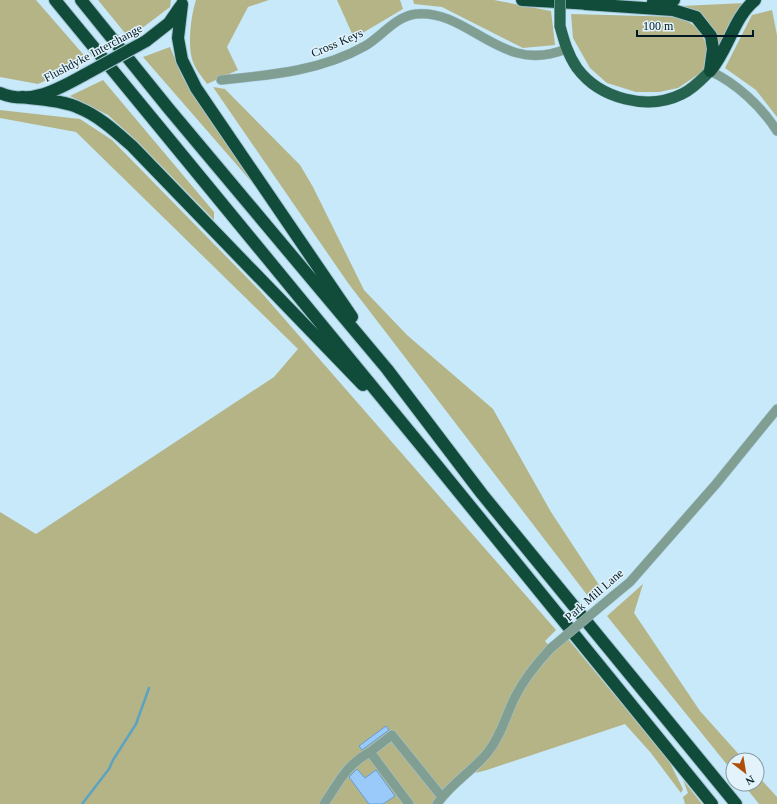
<svg xmlns="http://www.w3.org/2000/svg" width="777" height="804" viewBox="0 0 777 804" font-family="Georgia,serif">
	<style>
		.green { fill: #b4b487 }
		.lines { fill: none; stroke-linecap: round; stroke-linejoin: round }
		.stream { stroke: #5ca3c2; stroke-width: 2.5 }
		.building { fill: #9acaf9; stroke: #619dd5 }
		.minor-casing { stroke: #a3c4d3; stroke-width: 10 }
		.major-casing { stroke: #a3c4d3; stroke-width: 12 }
		.highway-casing { stroke: #a3c4d3; stroke-width: 14 }
		.minor { stroke: #809e91; stroke-width: 9 }
		.major { stroke: #27644f; stroke-width: 11 }
		.highway { stroke: #114c3a; stroke-width: 12 }
		.minor-bridge-casing { stroke: #a3c4d3; stroke-width: 10; stroke-linecap: butt }
		.major-bridge-casing { stroke: #a3c4d3; stroke-width: 12; stroke-linecap: butt }
		.highway-bridge-casing { stroke: #a3c4d3; stroke-width: 14; stroke-linecap: butt }
		.minor-bridge { stroke: #809e91; stroke-width: 9 }
		.major-bridge { stroke: #27644f; stroke-width: 11 }
		.highway-bridge { stroke: #114c3a; stroke-width: 12 }
		.labels { text-anchor: middle; stroke-width: 3; stroke-linejoin: round; paint-order: stroke }
		.street-label { font-size: 12px; fill: #001924; stroke: #e2f3fb }
	</style>
	<rect width="100%" height="100%" fill="#c7e9f9"/>
	<path class="green" d="M0,0H36L89,61L38,84L0,77Z
		M98,0H171L170,7L129,38Z
		M196,0H269L248,7L227,47L238,70L207,84C202,77 196,70 193,62C187,47 191,15 196,0Z
		M337,0H400L403,9L354,38Z
		M413,0H494L551,11L555,45L523,48L442,7L414,4Z
		M745,3L717,55L700,15L681,6Z
		M772,10L777,35V117L756,90L725,68L752,15Z
		M571,14L681,17L699,29L707,46L705,70L678,88L659,92H636L607,83L590,68L573,38Z
		M170,47L183,78L262,194L143,57Z
		M103,80L214,212V220L137,141L108,115L70,96Z
		M213,87L225,89L300,165L313,187L364,290L407,335L493,409L551,512L601,588L591,600L348,283Z
		M0,110L80,119L112,140L260,291L556,630L545,641L551,648L537,662L497,738L437,804H0V512L36,534L274,377L298,349L76,132L0,118Z
		M643,584L634,613L700,711L744,760H733V772L607,616Z
		M568,639L669,761L683,789L681,793L651,753L625,724L487,770L475,773C496,752 500,738 512,712C525,683 544,659 568,639Z
		M757,775L777,797V804H759L743,784H757Z
		M683,780L702,804H685L683,797L688,793Z"/>
	<g class="lines">
		<path class="stream" d="M82,804L109,769L113,760L136,724L149,688"/>
	</g>
	<path class="building" d="M386,726L389,730L362,750L359,746Z
		M357,769L365,778L376,770L395,796L383,804H369L349,777Z"/>
	<g class="lines">
		<g class="minor-casing">
			<path id="minor" d="M710,71C736,83 761,106 777,131
				M221,80C270,75 321,71 365,46C381,37 396,16 416,14C470,9 501,76 566,49
				M613,596L630,582L716,484L777,409
				M324,804C339,782 345,766 370,752
				M409,804L370,752L392,735L442,797
				M437,804C451,783 473,771 488,752C501,736 506,715 515,697C524,679 537,663 551,648"/>
		</g>
		<g class="major-casing">
			<path id="major" d="M560,26C564,41 568,55 577,68C600,99 648,111 682,94C693,89 702,79 710,71"/>
		</g>
		<g class="highway-casing">
			<path id="highway" d="M55,0L423,448L712,804
				M81,0L169,109L387,369L482,494L736,804
				M522,0L592,4
				M653,2L674,0
				M182,4L178,38L182,60L196,88L352,317
				M585,4L673,10L696,17L711,36L713,49L710,71
				M146,41L169,23L180,7
				M710,71C729,49 733,18 755,0
				M0,93C29,106 59,89 84,75
				M22,97C40,100 62,100 79,108C99,116 116,132 132,146L363,385"/>
		</g>
		<use href="#minor" class="minor"/>
		<use href="#major" class="major"/>
		<use href="#highway" class="highway"/>
		<g class="minor-bridge-casing">
			<path id="minor-bridge" d="M551,648L613,596"/>
		</g>
		<g class="major-bridge-casing">
			<path id="major-bridge" d="M560,26V0"/>
		</g>
		<g class="highway-bridge-casing">
			<path id="highway-bridge" d="M84,75L146,41"/>
		</g>
		<use href="#minor-bridge" class="minor-bridge"/>
		<use href="#major-bridge" class="major-bridge"/>
		<use href="#highway-bridge" class="highway-bridge"/>
	</g>
	<g class="labels">
		<g class="street-label">
			<text transform="translate(337 43) rotate(-23)" y="4">Cross Keys</text>
			<text transform="translate(93 53) rotate(-28)" y="4">Flushdyke Interchange</text>
			<text transform="translate(594 595) rotate(-41)" y="4">Park Mill Lane</text>
		</g>
	</g>
	<g transform="translate(745 772) rotate(149)"><circle r="19" fill="#e2f3fb" stroke="#889ca5"/>
	<path d="M0-3L7 15L0 10L-7 15Z" fill="#af4f08"/>
	<text y="-6" font-size="11" font-weight="bold" text-anchor="middle" fill="#001924">N</text>
	</g>
	<path d="M637 30v6h116v-6" fill="none" stroke="#001924" stroke-width="2"/>
	<text x="643" y="30" font-size="12" fill="#001924" stroke="#e2f3fb" stroke-width="3" paint-order="stroke">100 m</text>
</svg>
